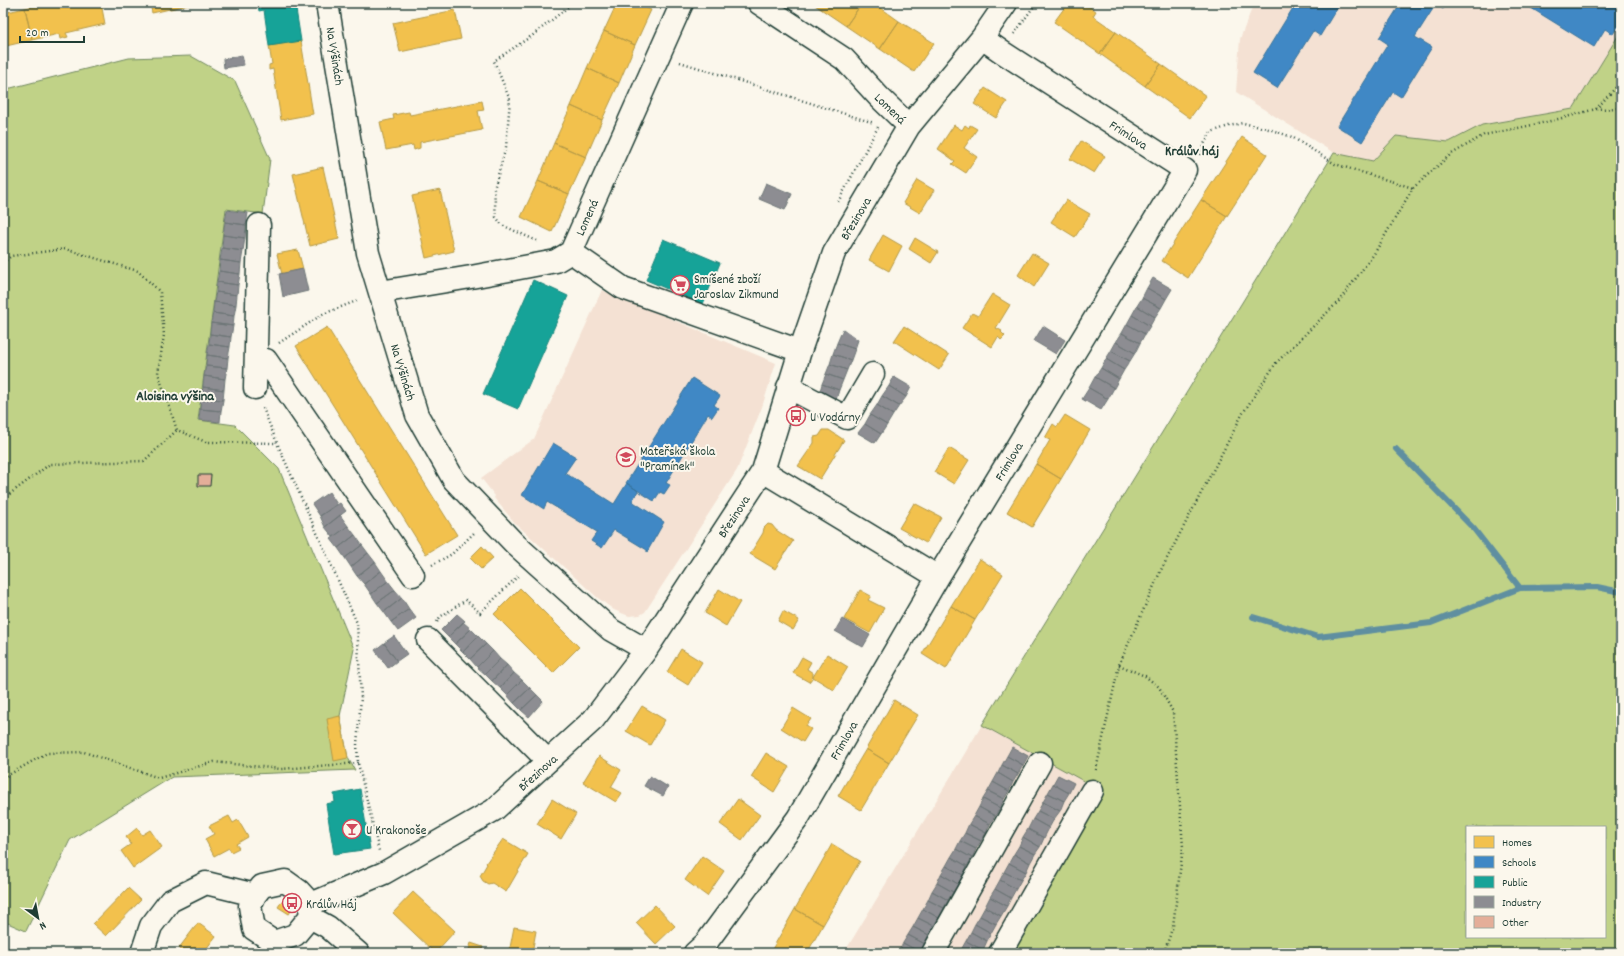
<svg xmlns="http://www.w3.org/2000/svg" width="1624" height="956" viewBox="0 0 1624 956" font-family="Dekko,sans-serif">
	<style>
		.built { fill: #f4e1d3 }
		.green { fill: #c0d287; stroke: #70885e; fill-rule: evenodd }
		.homes { fill: #f2c14e; stroke: #b39946 }
		.schools { fill: #3f88c5; stroke: #35729a }
		.public { fill: #17a398; stroke: #19847a }
		.industry { fill: #8d8d92; stroke: #6c7576 }
		.lines { fill: none; stroke-linecap: round; stroke-linejoin: round }
		.stream { stroke: #5e8fa0; stroke-width: 6 }
		.building { fill: #e4ae99; stroke: #1f3d34 }
		.minor-casing { stroke: #1f3d34; stroke-width: 25 }
		.path { stroke: #1f3d34; stroke-width: 2.5; stroke-dasharray: 1 3; stroke-linecap: butt }
		.minor { stroke: #fbf7ec; stroke-width: 22 }
		.labels { text-anchor: middle; stroke-width: 4; stroke-linejoin: round; paint-order: stroke }
		.street-label { font-size: 13px; fill: #1f3d34; stroke: #fbf7ec }
		.poi-label { font-size: 13px; fill: #1f3d34; stroke: #fbf7ec; text-anchor: start }
		.neighbourhood-label { font-size: 14px; font-weight: bold; fill: #1f3d34; stroke: #fbf7ec }
	</style>
	<rect width="100%" height="100%" fill="#fbf7ec"/>
	<filter id="ink" filterUnits="userSpaceOnUse"><feTurbulence type="fractalNoise" baseFrequency=".025" numOctaves="2"/><feDisplacementMap in="SourceGraphic" scale="8" xChannelSelector="R" yChannelSelector="G"/><feConvolveMatrix kernelMatrix="1 2 1 2 8 2 1 2 1" color-interpolation-filters="sRGB"/></filter>
	<g filter="url(#ink)">
		<path class="built" d="M1254,3H1621V31L1573,109L1482,125L1449,142L1396,136L1373,161L1334,153L1236,92L1240,39Z
			M602,290L776,363L762,407L737,470L645,612L640,615L629,616L614,610L598,598L515,523L494,498L495,496L481,478L534,439Z
			M982,725L1098,789L1006,953H844Z"/>
		<path class="green" d="M1621,31V953H1006L1098,789L982,725L1334,153L1373,161L1396,136L1449,142L1482,125L1573,109ZM1467,827H1605V937H1467Z
			M191,56L235,81L270,159L263,214L226,209L198,420L235,425L279,469L354,649L340,716L348,758L355,770L172,777L70,840L26,931L3,921V90L129,58Z"/>
		<path class="homes" d="M49,3H101L105,24L66,33L68,37L60,39L59,34L32,40L25,8Z
			M150,3H197L152,13Z
			M617,3H637L651,10L635,45L604,31Z
			M812,3H862L846,26Z
			M862,3H874L899,21L880,49L846,26Z
			M1068,3H1075L1082,8L1085,4L1096,11L1093,16L1116,32L1100,54L1054,22Z
			M25,8L32,40L6,46L7,51L3,52V13Z
			M455,10L461,39L400,52L393,23Z
			M899,21L934,43L914,72L880,49Z
			M604,31L635,45L619,83L587,68Z
			M1116,32L1161,64L1145,86L1100,54Z
			M301,41L313,114L281,120L273,69L269,70V65L272,64L269,46Z
			M1161,64L1206,96L1190,118L1145,86Z
			M587,68L619,83L602,120L571,106Z
			M985,88L1007,102L996,118L974,104Z
			M482,101L484,110L478,111L482,130L420,142V148L414,150L413,145L386,150L380,122L394,119L393,115L409,112L410,115Z
			M571,106L602,120L586,157L554,143Z
			M954,125L962,130L965,125L969,128L970,125L977,129L964,148L977,157L966,173L952,164L955,161L938,149Z
			M1242,137L1267,154L1227,216L1201,200Z
			M1081,141L1105,156L1094,173L1070,159Z
			M554,143L586,157L569,194L538,181Z
			M323,167L339,239L310,246L293,174Z
			M917,180L934,190L920,213L903,203Z
			M538,181L569,194L552,232L521,217Z
			M440,190L454,251L426,258L412,196Z
			M1066,200L1090,214L1075,237L1051,222Z
			M1201,200L1227,216L1188,278L1162,261Z
			M883,235L902,246L889,271L869,260Z
			M915,238L938,252L931,263L909,249Z
			M298,250L303,269L282,274L277,254Z
			M1032,253L1049,263L1034,287L1018,275Z
			M992,294L1010,305L996,328L1002,331L1001,332L1005,336L1001,340L998,337L992,347L962,328L972,313L978,316Z
			M904,326L949,355L939,370L894,341Z
			M327,327L457,535L426,554L296,346Z
			M1065,415L1090,430L1061,479L1036,464L1050,440L1045,438L1053,424L1057,427Z
			M823,430H829L844,440L820,479L798,466L814,443V437L819,436Z
			M949,448L969,460L954,484L934,472Z
			M1036,464L1061,479L1032,527L1007,512Z
			M914,503L941,517L926,543L899,528Z
			M768,524L772,525L776,530L793,541L775,569L750,554L763,533L764,528Z
			M482,546L493,558L481,569L470,558Z
			M980,559L1003,574L975,620L951,606Z
			M520,588L579,647L553,673L494,614Z
			M719,589L740,602L726,626L705,613Z
			M860,590L871,596L868,600L884,608L870,633L844,619Z
			M951,606L975,620L946,669L922,654Z
			M783,611L799,620L793,630L778,621Z
			M681,649L702,662L688,685L667,672Z
			M827,654L848,667L834,690L813,677Z
			M802,657L811,662L807,669L813,673V677L809,682L793,673Z
			M894,700L918,715L889,763L866,749Z
			M642,706L665,720L650,745L626,731Z
			M793,708L811,719L806,726L811,729L803,742L781,728Z
			M340,716L348,758L334,761L327,719Z
			M866,749L889,763L861,810L838,796Z
			M766,753L789,767L774,792L751,777Z
			M599,756L621,770L611,787L622,793L616,802L583,782Z
			M552,799L576,814L561,839L537,824Z
			M738,799L760,815L742,840L720,824Z
			M229,816L233,823L238,820L248,837L236,844L239,848L231,852L229,848L214,856L205,839L214,834L209,826Z
			M137,828L142,835L150,830L162,847L133,868L121,851L131,844L126,837Z
			M503,839L528,854L506,892L492,883L488,884L483,881L480,876L487,864L486,863Z
			M832,844L860,861L823,925L795,909Z
			M702,856L724,871L707,896L685,880Z
			M128,888L141,900L106,936L93,924Z
			M413,892L455,931L435,953L393,913Z
			M282,901L293,908L289,914L278,907Z
			M655,905L675,926L656,944L636,923Z
			M795,909L823,925L807,953H770Z
			M198,923L216,936L203,953H185L179,948Z
			M514,927L536,931L532,953H509Z
			M471,943L483,947L481,953H468Z"/>
		<path class="schools" d="M1296,3H1340L1320,36L1313,31L1277,88L1253,73Z
			M1401,3H1447L1443,9L1436,4L1415,37L1432,47L1401,97L1393,92L1362,142L1337,126L1388,44L1379,38Z
			M1523,3H1621V22L1613,34L1605,29L1594,47Z
			M692,378L720,396L714,405L718,408L712,417L708,414L666,483L670,485L664,494L660,492L654,501L626,483Z
			M553,443L576,457L565,473L614,504L627,483L638,491L632,501L664,522L647,552V550L614,530L602,548L591,541L597,532L547,502L544,508V509L522,495Z"/>
		<path class="public" d="M262,3H295L301,41L269,46L264,10L259,11L258,6L263,5Z
			M663,239L720,263L703,304L646,280Z
			M533,280L568,296L518,409L483,394Z
			M360,789L370,849L334,854L326,804L335,802L334,794Z"/>
		<path class="industry" d="M242,55L244,65L224,68L223,59Z
			M766,183L792,194L785,210L759,199Z
			M227,210L248,213L246,225L225,222Z
			M225,222L246,225L245,238L223,235Z
			M223,235L245,238L243,251L222,248Z
			M222,248L243,251L241,263L220,260Z
			M220,260L241,263L240,274L219,271Z
			M303,269L308,291L283,297L279,274Z
			M219,271L240,274L238,285L217,282Z
			M1153,278L1172,289L1166,299L1147,288Z
			M217,282L238,285L237,295L216,292Z
			M1147,288L1166,299L1161,308L1142,298Z
			M216,292L237,295L236,305L214,302Z
			M1142,298L1161,308L1155,317L1137,306Z
			M214,302L236,305L234,316L213,313Z
			M1137,306L1155,317L1150,326L1132,315Z
			M213,313L234,316L233,326L211,323Z
			M1132,315L1150,326L1145,334L1127,324Z
			M211,323L233,326L231,337L210,334Z
			M1127,324L1145,334L1140,343L1122,333Z
			M1043,326L1065,340L1056,354L1034,341Z
			M843,329L858,340L855,349L837,343Z
			M1122,333L1140,343L1135,353L1116,342Z
			M210,334L231,337L230,347L209,344Z
			M1116,342L1135,353L1130,361L1111,351Z
			M837,343L855,349L851,360L833,354Z
			M209,344L230,347L228,358L207,355Z
			M1111,351L1130,361L1124,370L1106,359Z
			M833,354L851,360L847,370L830,364Z
			M207,355L228,358L227,368L206,366Z
			M1106,359L1124,370L1119,379L1101,368Z
			M830,364L847,370L843,380L826,374Z
			M206,366L227,368L225,379L204,376Z
			M1101,368L1119,379L1114,388L1095,377Z
			M826,374L843,380L839,390L822,384Z
			M204,376L225,379L224,390L203,387Z
			M894,377L911,387L906,397L889,386Z
			M1095,377L1114,388L1108,399L1089,388Z
			M822,384L839,390L836,400L819,394Z
			M889,386L906,397L899,406L882,396Z
			M203,387L224,390L223,400L201,398Z
			M1089,388L1108,399L1101,410L1082,399Z
			M882,396L899,406L893,415L877,405Z
			M201,398L223,400L221,411L200,409Z
			M877,405L893,415L887,425L870,415Z
			M200,409L221,411L220,422L199,420Z
			M870,415L887,425L881,434L865,424Z
			M865,424L881,434L875,443L858,433Z
			M329,492L337,504L320,516L312,504Z
			M340,503L346,511L325,527L320,516Z
			M340,515L348,526L333,537L325,527Z
			M348,526L355,535L338,548L331,539Z
			M355,535L362,545L345,558L338,548Z
			M362,545L368,553L351,567L345,558Z
			M368,553L375,562L357,576L351,567Z
			M375,562L381,571L364,584L357,576Z
			M381,571L388,581L371,594L364,584Z
			M388,581L395,590L377,603L371,594Z
			M395,590L402,598L384,612L377,603Z
			M402,598L409,609L391,622L384,612Z
			M409,609L416,618L398,631L391,622Z
			M457,614L465,621L448,637L441,630Z
			M842,619L870,635L863,647L835,631Z
			M463,622L471,629L455,644L448,637Z
			M471,629L478,636L463,652L455,644Z
			M394,636L407,654L397,661L384,643Z
			M478,636L486,644L470,659L463,652Z
			M384,643L397,661L388,668L375,650Z
			M486,644L493,651L477,667L470,659Z
			M493,651L500,659L485,674L477,667Z
			M500,659L507,665L492,681L485,674Z
			M507,665L514,673L500,688L492,681Z
			M514,673L522,680L507,695L500,688Z
			M522,680L530,688L514,703L507,695Z
			M530,688L537,695L521,710L514,703Z
			M537,695L543,701L529,717L521,710Z
			M1012,747L1028,756L1023,765L1007,756Z
			M1007,756L1023,765L1018,774L1002,765Z
			M1002,765L1018,774L1013,782L998,773Z
			M998,773L1013,782L1009,791L993,782Z
			M1058,775L1074,783L1069,793L1053,784Z
			M650,776L668,787L663,796L644,786Z
			M993,782L1009,791L1004,799L988,791Z
			M1053,784L1069,793L1064,801L1048,793Z
			M988,791L1004,799L1000,808L983,799Z
			M1048,793L1064,801L1060,811L1043,802Z
			M983,799L1000,808L995,816L979,807Z
			M1043,802L1060,811L1054,819L1038,811Z
			M979,807L995,816L990,824L974,816Z
			M1038,811L1054,819L1049,828L1033,819Z
			M974,816L990,824L986,833L969,824Z
			M1033,819L1049,828L1044,838L1028,829Z
			M969,824L986,833L981,841L965,833Z
			M1028,829L1044,838L1040,847L1023,837Z
			M965,833L981,841L976,849L960,841Z
			M1023,837L1040,847L1035,854L1019,846Z
			M960,841L976,849L972,858L956,849Z
			M1019,846L1035,854L1030,863L1014,854Z
			M956,849L972,858L967,866L951,857Z
			M1014,854L1030,863L1026,872L1009,863Z
			M951,857L967,866L963,875L946,866Z
			M1009,863L1026,872L1021,880L1004,872Z
			M946,866L963,875L958,884L941,874Z
			M1004,872L1021,880L1016,889L1000,880Z
			M941,874L958,884L953,892L937,883Z
			M1000,880L1016,889L1011,898L995,889Z
			M937,883L953,892L948,900L932,891Z
			M995,889L1011,898L1007,906L990,897Z
			M932,891L948,900L944,908L928,900Z
			M990,897L1007,906L1001,916L985,907Z
			M928,900L944,908L939,918L923,909Z
			M985,907L1001,916L996,924L980,916Z
			M923,909L939,918L934,926L918,918Z
			M980,916L996,924L991,933L975,924Z
			M918,918L934,926L929,935L913,927Z
			M975,924L991,933L987,941L971,932Z
			M913,927L929,935L925,944L908,935Z
			M971,932L987,941L983,950L966,941Z
			M908,935L925,944L920,952L903,943Z
			M966,941L983,950L981,953H966L961,950Z
			M903,943L920,952L902,953L899,952Z"/>
		<g class="lines">
			<path class="stream" d="M1396,449L1474,529L1520,588L1597,587L1621,592
				M1253,617L1318,637L1431,623L1520,588"/>
		</g>
		<path class="building" d="M198,475H211L210,486H198Z"/>
		<g class="lines">
			<g class="minor-casing">
				<path id="minor" d="M327,3L368,253L417,415L454,480L515,544L611,630L646,650
					M759,3L844,59L879,97L909,126
					M571,252L623,288L800,351
					M380,292L471,277L556,261L571,252L682,3
					M266,360L413,575
					M788,387L847,418L873,374
					M255,388L259,225
					M763,471L938,577
					M428,640L548,761
					M285,881L299,891L311,904L310,917L295,935L274,942L254,929L250,906L255,895L262,886Z
					M311,904L384,873L494,810L593,720L646,650L763,471L800,351L834,253L909,126L982,38L1006,3
					M310,917L328,927L358,953
					M142,953L151,926L170,901L206,883L255,895
					M695,953L706,943L798,818L938,577L1185,170L1002,52L982,38
					M933,953L1040,763
					M1000,953L1092,791"/>
			</g>
			<path class="path" d="M1014,34L1036,3
				M680,62L874,123
				M1596,109L1621,82
				M1201,155L1203,146L1211,132L1229,126L1243,123L1269,129L1292,137L1335,164L1413,188
				M838,202L878,127
				M537,241L502,225L496,217L494,189L506,147L510,100L494,61L533,35L573,3
				M3,263L11,256L65,249L138,271L160,292L164,335L158,373L177,430L206,442L277,443
				M279,343L323,314L359,300
				M263,408L277,443L357,623L361,698L357,744L358,763L379,851
				M3,499L50,464L144,461L177,430
				M432,565L452,554L474,533
				M437,622L440,617L466,600L480,613L518,576
				M1119,665L1145,676L1159,687L1173,712L1183,847L1173,926L1164,953
				M1096,770L1119,665L1161,570L1243,413L1276,363L1339,301L1374,254L1413,188L1450,155L1484,135L1547,122L1596,109L1621,108
				M3,778L47,753L84,752L159,778L214,762L281,769L358,763"/>
			<use href="#minor" class="minor"/>
		</g>
	</g>
	<defs>
		<g id="supermarket-ring" transform="scale(1)"><circle r="9.5" fill="#fbf7ec" stroke="#d1495b" stroke-width="1.5"/><path d="M-6-5.5h2.5l.6 2H6L4.5 2H-2.5L-4.4-4H-6ZM-1.5 3.2a1.3 1.3 0 1 0 .1 0ZM3 3.2a1.3 1.3 0 1 0 .1 0Z" fill="#d1495b"/></g>
		<g id="bus-ring" transform="scale(1)"><circle r="9.5" fill="#fbf7ec" stroke="#d1495b" stroke-width="1.5"/><path d="M-5-6H5V4H4V6H2V4H-2V6H-4V4H-5ZM-3.5-4V0h7V-4ZM-3.5 1.2v1.5H-2V1.2ZM2 1.2v1.5H3.5V1.2Z" fill="#d1495b"/></g>
		<g id="school-ring" transform="scale(1)"><circle r="9.5" fill="#fbf7ec" stroke="#d1495b" stroke-width="1.5"/><path d="M0-5L7-2L0 1L-7-2ZM-4 1L0 2.5L4 1V4Q0 6-4 4Z" fill="#d1495b"/></g>
		<g id="bar-ring" transform="scale(1)"><circle r="9.5" fill="#fbf7ec" stroke="#d1495b" stroke-width="1.5"/><path d="M-6-5H6L.8 .8V4.5H3.5V6h-7V4.5H-.8V.8Z" fill="#d1495b"/></g>
	</defs>
	<g fill-rule="evenodd">
		<use href="#supermarket-ring" x="680" y="285"/>
		<use href="#bus-ring" x="796" y="416"/>
		<use href="#school-ring" x="626" y="457"/>
		<use href="#bar-ring" x="352" y="829"/>
		<use href="#bus-ring" x="292" y="903"/>
	</g>
	<g class="labels">
		<g class="street-label">
			<text transform="translate(336 56) rotate(81)" y="5">Na Výšinách</text>
			<text transform="translate(891 108) rotate(44)" y="5">Lomená</text>
			<text transform="translate(1129 134) rotate(33)" y="5">Frimlova</text>
			<text transform="translate(586 217) rotate(-66)" y="5">Lomená</text>
			<text transform="translate(855 218) rotate(-59)" y="5">Březinova</text>
			<text transform="translate(404 372) rotate(73)" y="5">Na Výšinách</text>
			<text transform="translate(1008 461) rotate(-59)" y="5">Frimlova</text>
			<text transform="translate(733 516) rotate(-57)" y="5">Březinova</text>
			<text transform="translate(843 740) rotate(-60)" y="5">Frimlova</text>
			<text transform="translate(537 772) rotate(-42)" y="5">Březinova</text>
		</g>
		<g class="poi-label">
			<text x="694" y="283">Smíšené zboží<tspan x="694" dy="15">Jaroslav Zikmund</tspan></text>
			<text x="810" y="421">U Vodárny</text>
			<text x="640" y="455">Mateřská škola<tspan x="640" dy="15">"Pramínek"</tspan></text>
			<text x="366" y="834">U Krakonoše</text>
			<text x="306" y="908">Králův Háj</text>
		</g>
		<g class="neighbourhood-label">
			<text x="1192" y="155">Králův háj</text>
			<text x="175" y="400">Aloisina výšina</text>
		</g>
	</g>
	<rect width="1624" height="956" fill="none" stroke="#fbf7ec" stroke-width="16"/>
	<rect x="8" y="8" width="1608" height="940" fill="none" stroke="#1f3d34" stroke-width="1.5" filter="url(#ink)"/>
	<rect x="1466" y="826" width="140" height="112" fill="#fbf7ec" stroke="#a3ada2"/>
	<rect x="1474" y="836" width="20" height="12" fill="#f2c14e" stroke="#a3ada2"/>
	<text x="1502" y="846" font-size="12" fill="#1f3d34">Homes</text>
	<rect x="1474" y="856" width="20" height="12" fill="#3f88c5" stroke="#a3ada2"/>
	<text x="1502" y="866" font-size="12" fill="#1f3d34">Schools</text>
	<rect x="1474" y="876" width="20" height="12" fill="#17a398" stroke="#a3ada2"/>
	<text x="1502" y="886" font-size="12" fill="#1f3d34">Public</text>
	<rect x="1474" y="896" width="20" height="12" fill="#8d8d92" stroke="#a3ada2"/>
	<text x="1502" y="906" font-size="12" fill="#1f3d34">Industry</text>
	<rect x="1474" y="916" width="20" height="12" fill="#e4ae99" stroke="#a3ada2"/>
	<text x="1502" y="926" font-size="12" fill="#1f3d34">Other</text>
	<g transform="translate(38 918) rotate(148)" stroke="#fbf7ec" stroke-width="3" paint-order="stroke">
	<path d="M0-3L7 15L0 10L-7 15Z" fill="#1f3d34"/>
	<text y="-6" font-size="11" font-weight="bold" text-anchor="middle" fill="#1f3d34">N</text>
	</g>
	<path d="M20 36v6h64v-6" fill="none" stroke="#1f3d34" stroke-width="2"/>
	<text x="26" y="36" font-size="12" fill="#1f3d34" stroke="#fbf7ec" stroke-width="3" paint-order="stroke">20 m</text>
</svg>
